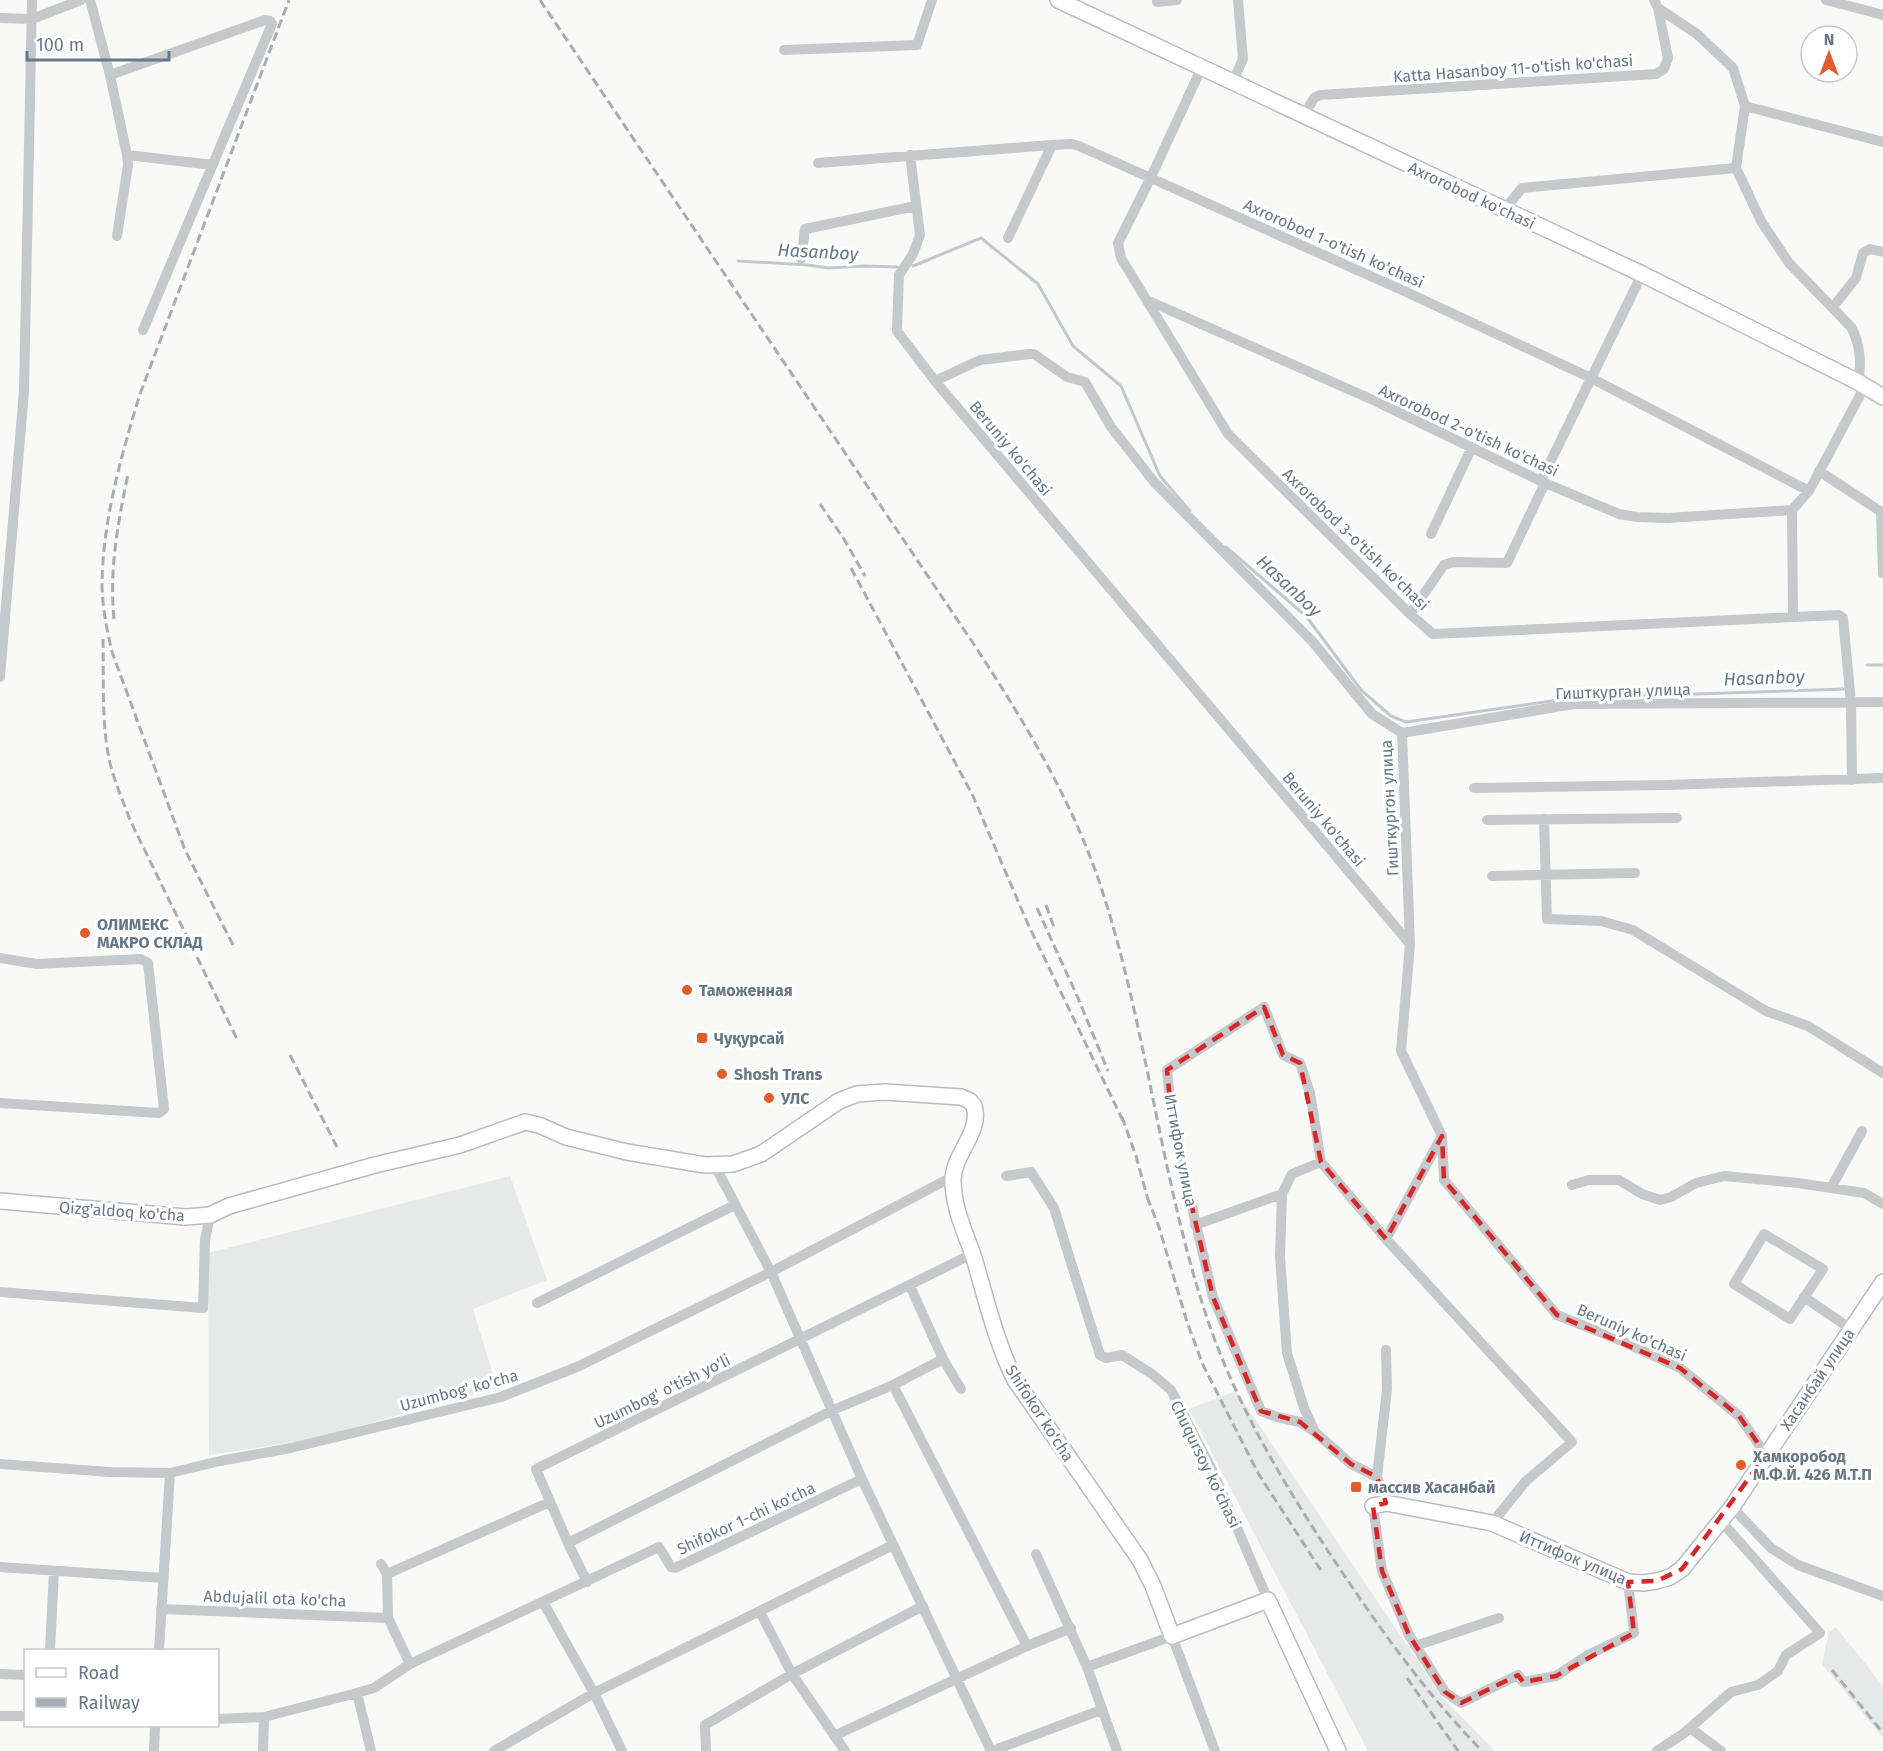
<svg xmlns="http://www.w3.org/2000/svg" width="1883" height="1751" viewBox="0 0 1883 1751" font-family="'Fira Sans',sans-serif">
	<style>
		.built { fill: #e7e8e8 }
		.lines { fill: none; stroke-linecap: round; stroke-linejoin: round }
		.stream { stroke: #c0c9ce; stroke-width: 3 }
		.secondary-casing { stroke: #b7bcc1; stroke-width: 18 }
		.street { stroke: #c5c9cc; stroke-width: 10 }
		.secondary { stroke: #fff; stroke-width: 15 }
		.rail { stroke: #a7adb3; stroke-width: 3; stroke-dasharray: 9 4.5; stroke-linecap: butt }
		.marked { fill: none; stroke: #d62828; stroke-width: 4.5; stroke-dasharray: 12 8; stroke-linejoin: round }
		.poi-dot { fill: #e35d2c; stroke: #fff; stroke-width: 2 }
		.labels { text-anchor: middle; stroke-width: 6; stroke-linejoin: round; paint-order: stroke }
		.street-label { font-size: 16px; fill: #687887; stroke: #fff }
		.poi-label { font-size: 16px; font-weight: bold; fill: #687887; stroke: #fff; text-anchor: start }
		.water-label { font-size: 18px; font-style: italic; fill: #647983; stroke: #fff }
	</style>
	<rect width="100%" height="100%" fill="#f9f9f7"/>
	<path class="built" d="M510,1176L547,1280L473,1309L497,1388L308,1440L209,1455L208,1253Z
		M1236,1391L1442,1697L1495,1751H1368L1189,1409Z
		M1836,1627L1883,1686V1738L1822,1664L1829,1632Z"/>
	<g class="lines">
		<path class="stream" d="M738,261L808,265L829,268L863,266L897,267
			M913,266L981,238L1038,284L1073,346L1121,386L1160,476L1190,511
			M1226,547L1306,616L1361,690L1391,716L1406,722L1572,698L1845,689
			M1867,665H1883"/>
		<g class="secondary-casing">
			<path id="secondary" d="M1058,0L1642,274L1858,382L1883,397
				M0,1201L186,1217L210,1215L229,1206L375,1165L460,1145L525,1122L539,1125L566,1137L627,1152L705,1165L733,1164L761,1154L839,1101L857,1094L885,1092L961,1097L970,1101L974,1106C982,1131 954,1153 953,1179C953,1209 965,1231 974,1258C986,1299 996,1342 1015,1380L1140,1560L1153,1586L1172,1636L1268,1600L1338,1751
				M1373,1506L1386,1503L1492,1523L1628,1582L1643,1583L1657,1581L1670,1577L1682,1569L1732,1507L1883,1282"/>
		</g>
		<path class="street" d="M90,0L110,75L127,155L128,165L117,236
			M1826,0L1883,15
			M1157,2L1177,0
			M1658,8L1697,34L1733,68L1745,106L1736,168L1761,221L1789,263L1851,327C1860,343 1862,364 1858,382
			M0,18L32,19L81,0
			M784,50L917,45L932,0
			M1202,67L1151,177L1118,243L1121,258L1228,434L1410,614L1433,634L1839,615L1843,618L1851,703L1852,780
			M110,75L265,20L270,21L272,24L143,330
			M1233,81L1243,59L1238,0
			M1745,106L1883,142
			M1303,117L1314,98L1320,95L1656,74L1664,69L1668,58L1658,8L1654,0
			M127,155L213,165
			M910,155L920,235L913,254L899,275L897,331L935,381L1410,944L1401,1051L1442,1136L1444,1180L1557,1315L1615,1338L1680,1368L1739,1416L1766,1455
			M818,163L1052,145L1072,144L1079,146L1404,291L1591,378L1809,491
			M1504,210L1522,188L1736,168
			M1008,238L1052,145
			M801,259L805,229L916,206
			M1149,301L1373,400L1545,483L1619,514L1637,517L1668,518L1792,510
			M1833,307L1856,278L1863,253L1870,249L1883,252
			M935,381L980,360L1029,354H1034L1067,377L1085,382L1111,427L1155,483L1312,641L1372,714L1402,733
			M1819,471L1883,513
			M1541,481L1642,274
			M1881,512L1883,573
			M1431,534L1472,447
			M1410,614L1444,565L1453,562L1507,563L1545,483
			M1793,616L1792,510L1809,491L1865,386
			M0,677L24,391L32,0
			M1402,733L1574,704L1883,702
			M1402,733L1410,944
			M1474,788L1667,785L1883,778
			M1544,819L1547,919L1601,921L1633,930L1766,1011L1808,1026L1883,1073
			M1487,820L1677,818
			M1492,876L1635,873
			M0,958L37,964L141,959L148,963L164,1109L159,1113L0,1103
			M1321,1162L1292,1174L1282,1194L1280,1256L1287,1353L1304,1408L1315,1432L1351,1464L1377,1477L1386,1503
			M715,1166L771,1272L862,1479L991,1751
			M1006,1176L1031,1172L1054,1208L1100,1355L1106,1358L1122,1355L1152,1374L1171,1390L1213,1472L1268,1600
			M1572,1185L1589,1180H1619L1642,1194L1660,1200L1671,1197L1696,1183L1724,1176L1798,1183L1864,1193L1883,1204
			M1831,1188L1862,1131
			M1195,1225L1282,1194
			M1764,1234L1823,1269L1790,1319L1734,1284Z
			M1386,1239L1442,1136
			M910,1286L943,1359L961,1389
			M0,1292L203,1308L205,1240L210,1215
			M1804,1297L1851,1329
			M537,1303L735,1205
			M893,1385L1027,1646L1071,1628
			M1315,1432L1300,1422L1277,1417L1261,1411L1213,1297L1172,1121L1167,1070L1264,1007L1283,1055L1300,1063L1310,1093L1321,1162L1386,1239L1572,1442L1526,1481L1492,1523
			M0,1464L110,1472L170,1473L220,1461L291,1448L501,1397L577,1367L771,1272L954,1176
			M1377,1477L1387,1389L1386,1350
			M1373,1506L1382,1571L1409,1635L1445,1692L1461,1703L1518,1675L1523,1682L1556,1676L1588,1655L1634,1633L1628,1582
			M1732,1507L1771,1548L1798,1565L1883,1596
			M568,1543L833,1410L893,1385L943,1359
			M1036,1554L1087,1667L1117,1751
			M381,1564L387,1574L388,1618L410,1664
			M0,1567L163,1578
			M387,1574L550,1502
			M587,1582L568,1543L536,1469L972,1254
			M543,1602L594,1693L622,1751
			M161,1609L388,1618
			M760,1612L792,1674L845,1751
			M1415,1646L1499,1618
			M50,1650L54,1571
			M159,1650L170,1473
			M1087,1667L1172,1636L1215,1751
			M0,1674L26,1675
			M357,1693L371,1751
			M0,1716H26
			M218,1719L264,1717L357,1693L374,1688L410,1664L659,1547L671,1567L675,1568L862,1479
			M1690,1728L1721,1751
			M834,1736L1027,1646
			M154,1751L155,1726
			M263,1751L264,1717
			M494,1751L594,1693L893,1545
			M706,1751L705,1725L792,1674L923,1606
			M992,1751L1101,1710
			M1657,1751L1683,1734L1731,1692L1758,1685L1778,1671L1786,1655L1820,1633L1721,1521"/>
		<use href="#secondary" class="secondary"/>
		<path class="rail" d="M540,0L973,643C1024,721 1073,801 1102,890C1148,1032 1161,1183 1209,1324C1238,1407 1282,1481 1330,1554C1377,1625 1423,1690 1482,1751
			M820,504L844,539L865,576
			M851,568L973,796L1027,922L1125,1125
			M114,619C109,569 118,523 128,474
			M103,639C104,679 101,724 110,763C115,783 123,801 130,820L237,1039
			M1046,905L1055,930
			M1037,908L1078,998L1108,1071
			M233,945L185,850L112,652C107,631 103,610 102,588C102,523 121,456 140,394L289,0
			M290,1055L338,1149
			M1122,1117L1136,1156L1149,1203
			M1147,1197L1159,1227L1187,1322L1203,1365L1258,1473L1322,1572
			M1832,1670L1883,1733
			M1407,1678L1458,1751"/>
	</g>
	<path class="marked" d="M1264,1007L1283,1055L1300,1063L1321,1162L1386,1239L1442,1136L1444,1180L1557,1315L1680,1368L1739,1416L1766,1455L1682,1569L1657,1581L1628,1582L1634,1633L1556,1676L1523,1682L1518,1675L1461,1703L1445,1692L1409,1635L1382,1571L1373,1506L1386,1503L1377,1477L1351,1464L1300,1422L1261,1411L1247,1379L1213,1297L1172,1121L1167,1070Z"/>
	<g class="poi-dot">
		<circle cx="85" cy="933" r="6"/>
		<circle cx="687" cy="990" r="6"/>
		<rect x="696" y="1032" width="12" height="12" rx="3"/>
		<circle cx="722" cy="1074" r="6"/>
		<circle cx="769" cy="1098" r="6"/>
		<circle cx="1741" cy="1465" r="6"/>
		<rect x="1350" y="1481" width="12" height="12" rx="3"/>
	</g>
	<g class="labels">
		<g class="street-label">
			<text transform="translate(1513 68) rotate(-4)" y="6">Katta Hasanboy 11-o'tish ko'chasi</text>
			<text transform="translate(1472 195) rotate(25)" y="6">Axrorobod ko'chasi</text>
			<text transform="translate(1334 243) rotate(24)" y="6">Axrorobod 1-o'tish ko'chasi</text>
			<text transform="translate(1469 430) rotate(25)" y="6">Axrorobod 2-o'tish ko'chasi</text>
			<text transform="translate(1011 448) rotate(50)" y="6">Beruniy ko'chasi</text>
			<text transform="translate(1356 539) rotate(44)" y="6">Axrorobod 3-o'tish ko'chasi</text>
			<text transform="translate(1623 691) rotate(-2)" y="6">Гишткурган улица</text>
			<text transform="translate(1389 808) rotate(-93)" y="6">Гишткургон улица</text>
			<text transform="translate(1324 819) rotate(50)" y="6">Beruniy ko'chasi</text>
			<text transform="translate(1181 1150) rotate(79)" y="6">Иттифок улица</text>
			<text transform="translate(122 1211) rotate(4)" y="6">Qizg'aldoq ko'cha</text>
			<text transform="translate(1632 1332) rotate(24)" y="6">Beruniy ko'chasi</text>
			<text transform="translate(1817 1379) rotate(-56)" y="6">Хасанбай улица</text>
			<text transform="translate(459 1390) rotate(-15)" y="6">Uzumbog' ko'cha</text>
			<text transform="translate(662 1391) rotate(-26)" y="6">Uzumbog' o'tish yo'li</text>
			<text transform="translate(1040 1413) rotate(57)" y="6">Shifokor ko'cha</text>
			<text transform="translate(1206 1464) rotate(64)" y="6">Chuqursoy ko'chasi</text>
			<text transform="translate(746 1518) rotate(-25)" y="6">Shifokor 1-chi ko'cha</text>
			<text transform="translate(1573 1557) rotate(23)" y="6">Иттифок улица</text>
			<text transform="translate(275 1598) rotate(2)" y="6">Abdujalil ota ko'cha</text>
		</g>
		<g class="poi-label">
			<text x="97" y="930">ОЛИМЕКС<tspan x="97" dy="18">МАКРО СКЛАД</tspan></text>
			<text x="699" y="996">Таможенная</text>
			<text x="714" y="1044">Чуқурсай</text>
			<text x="734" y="1080">Shosh Trans</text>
			<text x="781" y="1104">УЛС</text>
			<text x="1753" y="1462">Хамкоробод<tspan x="1753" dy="18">М.Ф.Й. 426 М.Т.П</tspan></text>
			<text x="1368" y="1493">массив Хасанбай</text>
		</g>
		<g class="water-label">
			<text transform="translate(818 252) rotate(3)" y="6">Hasanboy</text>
			<text transform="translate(1289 586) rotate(43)" y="6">Hasanboy</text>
			<text transform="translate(1764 678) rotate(-2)" y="6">Hasanboy</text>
		</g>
	</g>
	<rect x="24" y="1649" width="195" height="78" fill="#ffffff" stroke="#c3c9cf" stroke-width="1.5"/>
	<rect x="36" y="1668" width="30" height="9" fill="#ffffff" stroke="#c3c9cf" stroke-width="1.5"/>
	<text x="78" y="1679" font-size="18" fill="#687887">Road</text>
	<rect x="36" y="1698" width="30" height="9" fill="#a7adb3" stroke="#c3c9cf" stroke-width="1.5"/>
	<text x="78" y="1709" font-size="18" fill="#687887">Railway</text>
	<g transform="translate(1829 54)"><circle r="28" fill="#ffffff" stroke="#c3c9cf" stroke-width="1.5"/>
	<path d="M0-4.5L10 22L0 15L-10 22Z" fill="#e35d2c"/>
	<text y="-9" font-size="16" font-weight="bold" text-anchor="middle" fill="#687887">N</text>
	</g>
	<path d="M27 51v9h142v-9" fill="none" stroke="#687887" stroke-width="3"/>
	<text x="36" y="51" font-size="18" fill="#687887" stroke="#ffffff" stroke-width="4.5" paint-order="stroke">100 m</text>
</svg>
